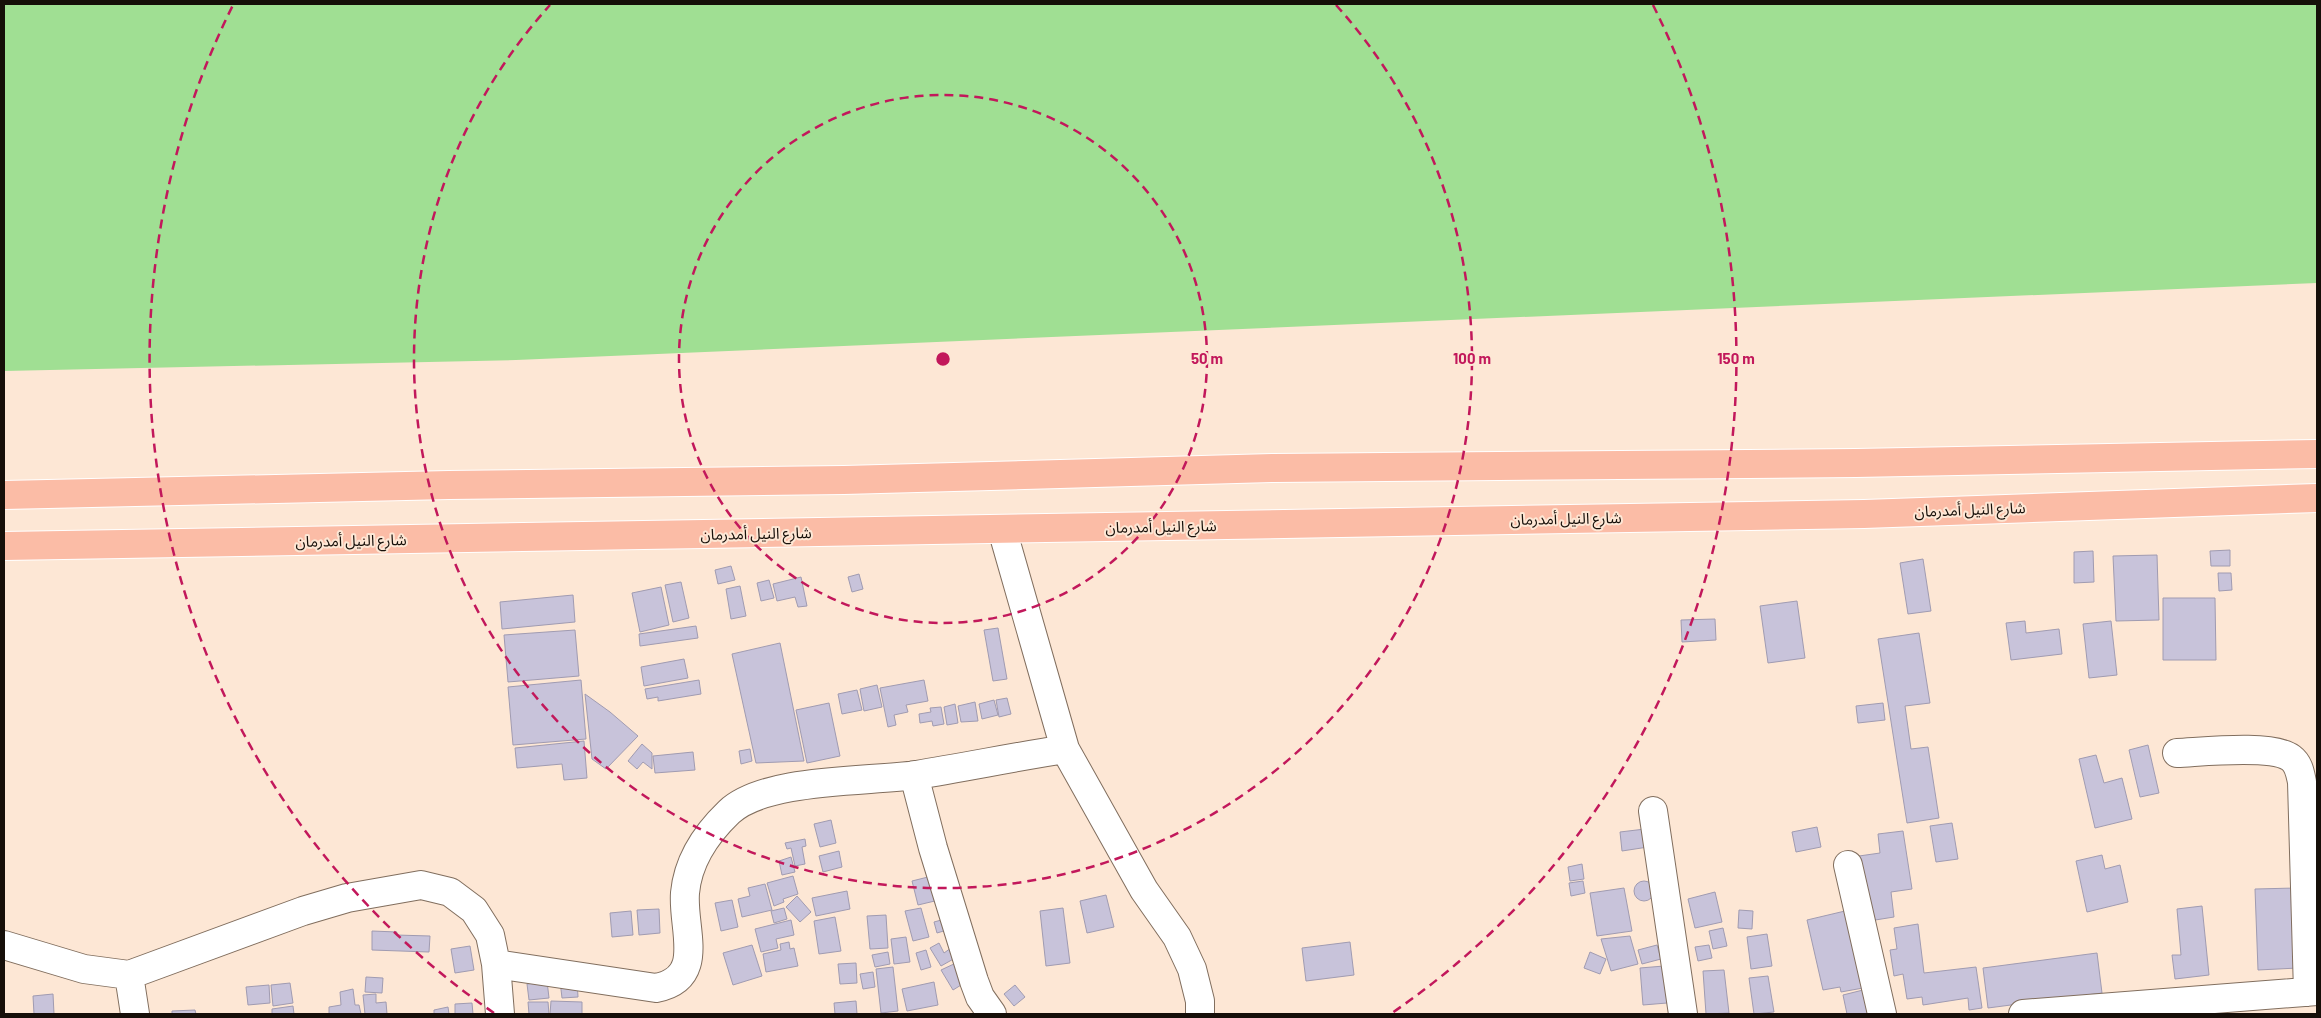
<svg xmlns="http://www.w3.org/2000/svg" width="2321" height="1018" viewBox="0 0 2321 1018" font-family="Barlow,'Noto Sans Arabic',sans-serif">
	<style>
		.green { fill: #a0df93 }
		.building { fill: #c8c3da; stroke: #a09bb1 }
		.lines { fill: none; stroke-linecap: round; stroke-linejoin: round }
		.minor-casing { stroke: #816e5e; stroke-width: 30 }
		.primary-casing { stroke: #fff; stroke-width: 30 }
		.minor { stroke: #fff; stroke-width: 28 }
		.primary { stroke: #fbbca6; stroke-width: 28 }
		.ring { fill: none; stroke: #c2185b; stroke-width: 2.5; stroke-dasharray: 9 6 }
		.labels { text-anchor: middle; stroke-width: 4; stroke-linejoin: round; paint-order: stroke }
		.street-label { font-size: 15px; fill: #160f09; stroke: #fde7d5 }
		.centre { fill: #c2185b; stroke: #fde7d5; stroke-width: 2.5 }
		.ring-label { font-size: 15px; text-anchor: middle; font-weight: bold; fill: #c2185b; stroke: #fde7d5; stroke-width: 4; stroke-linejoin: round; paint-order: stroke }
	</style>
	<rect width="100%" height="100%" fill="#fde7d5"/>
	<path class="green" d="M4,4H2317V283L516,360L4,371Z"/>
	<path class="building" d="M2230,550V566H2211L2210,551Z
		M2093,551L2094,582L2074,583V552Z
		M2157,555L2159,620L2116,621L2113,556Z
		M1923,559L1931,611L1908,614L1900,563Z
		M731,566L735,580L718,584L715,570Z
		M2218,573H2231L2232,590L2219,591Z
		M859,574L863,589L852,592L848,577Z
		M801,577L807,606L798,607L795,597L777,601L773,584Z
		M769,580L774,598L761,601L757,583Z
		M681,582L689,618L673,622L665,585Z
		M740,586L746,616L731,619L726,589Z
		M661,587L669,625L640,632L632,593Z
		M573,595L575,622L502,629L500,602Z
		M2163,598H2215L2216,660H2163Z
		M1797,601L1805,658L1768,663L1760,606Z
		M1715,619L1716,640L1682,642L1681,620Z
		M2025,621L2026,633L2059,629L2062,654L2011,660L2006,623Z
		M2111,621L2117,675L2089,678L2083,624Z
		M696,626L698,638L640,646L639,634Z
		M998,628L1007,679L993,681L984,630Z
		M575,630L579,676L508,682L504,635Z
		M1919,633L1930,703L1905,706L1911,749L1928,747L1939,818L1907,823L1878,639Z
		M780,643L804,761L756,763L732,654Z
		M684,659L688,678L644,686L641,667Z
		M581,680L586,739L513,745L508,687Z
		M699,680L701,694L658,701V697L647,699L645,689Z
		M924,680L928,701L906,705L908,712L894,715L896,725L888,727L880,688Z
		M877,685L882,707L864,711L860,689Z
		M857,690L862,710L842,714L838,694Z
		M585,694L610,712L638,736L606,769L592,759Z
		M1007,698L1011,714L999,717L996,700Z
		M994,700L998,715L982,719L979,704Z
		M975,702L978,721L961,722L958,706Z
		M829,703L840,756L807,763L796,710Z
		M1883,703L1885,720L1858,723L1856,706Z
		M955,704L958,723L947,725L944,707Z
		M941,707L944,724L933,726L932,721L920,723L919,714L931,712L930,708Z
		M584,741L587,778L564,780L562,764L517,768L515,748Z
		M642,744L652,753V769L643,762L637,769L628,761Z
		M2148,745L2159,793L2140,797L2129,750Z
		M750,749L752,761L741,764L739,751Z
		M693,752L695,770L655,773L653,756Z
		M2096,755L2104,783L2122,778L2132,819L2095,828L2079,759Z
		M831,820L836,843L820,847L814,824Z
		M1952,823L1958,859L1936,862L1930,826Z
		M1817,827L1821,847L1796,852L1792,832Z
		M1645,829L1648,847L1622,851L1620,832Z
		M1903,831L1912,889L1891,892L1894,917L1869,921L1859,856L1880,853L1878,834Z
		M805,839L806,846L802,847L805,864L795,866L791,848L787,849L785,843Z
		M839,851L842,867L823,872L819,856Z
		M2102,855L2105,869L2120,865L2128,902L2087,912L2076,861Z
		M791,857L795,872L782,875L779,861Z
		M1582,864L1584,879L1570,881L1568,867Z
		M793,876L798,894L783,899L784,902L774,906L767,883Z
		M932,876L939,900L918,905L912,881Z
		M1583,881L1585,893L1571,896L1569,883Z
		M1634 891a10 10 0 1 1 20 0a10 10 0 1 1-20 0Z
		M765,884L772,910L742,917L738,899L750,896L748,888Z
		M1624,888L1632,931L1597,936L1590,893Z
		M2296,888L2298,968L2258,970L2255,889Z
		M847,891L850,909L816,916L812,898Z
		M1715,892L1722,922L1695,928L1688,899Z
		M1106,895L1114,927L1087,933L1080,901Z
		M797,896L811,912L800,922L786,907Z
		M732,900L738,927L721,931L715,903Z
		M2202,906L2209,975L2175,979L2172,955H2181L2177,909Z
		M784,908L787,919L774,923L771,911Z
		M921,908L929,937L913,941L905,911Z
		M1063,908L1070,963L1046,966L1040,911Z
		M659,909L660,933L639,935L637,910Z
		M1739,910L1753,911L1752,929L1738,928Z
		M631,911L633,935L612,937L610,913Z
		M1845,911L1863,988L1841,992L1840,987L1823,990L1807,920Z
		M886,915L888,948L870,949L867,916Z
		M835,917L841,951L819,954L814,921Z
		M945,919L947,930L937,933L934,922Z
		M791,920L794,935L776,939L778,948L761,952L755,929Z
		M1918,924L1924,973L1976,967L1982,1008L1969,1010L1968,998L1923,1005L1922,997L1907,999L1903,974L1894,976L1890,950L1897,949L1894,928Z
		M1723,928L1727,946L1713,949L1709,931Z
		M372,931L397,932L396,935L430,936L429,952L372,950Z
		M1767,934L1772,966L1751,969L1747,937Z
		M1630,936L1638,964L1611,971L1601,939Z
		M906,937L910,962L894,964L891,939Z
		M789,942L790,949L794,948L798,966L766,972L763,954L781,950L780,944Z
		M1350,942L1354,975L1306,981L1302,948Z
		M939,943L944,953L951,948L957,957L941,966L930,948Z
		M752,945L762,976L733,985L723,953Z
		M1657,945L1661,959L1642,964L1638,950Z
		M1709,945L1712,958L1698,961L1695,947Z
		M470,946L474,970L455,973L451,949Z
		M926,950L931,967L921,970L916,953Z
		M888,952L890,964L875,967L872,955Z
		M1590,952L1606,959L1600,974L1584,968Z
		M2097,953L2102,993L1988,1008L1983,968Z
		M856,963L857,983L840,984L838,964Z
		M956,963L966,982L953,990L941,970Z
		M1664,966L1667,1003L1643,1005L1640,968Z
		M893,967L898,1011L881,1013L876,969Z
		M1724,970L1729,1013L1706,1014L1703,971Z
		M873,972L875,987L863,989L860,974Z
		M1768,976L1774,1012L1754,1014L1749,978Z
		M366,977L383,978L382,993L365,992Z
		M577,980L578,997L562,998L560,981Z
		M547,981L549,998L529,1000L527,984Z
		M934,982L938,1005L907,1011L902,989Z
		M290,983L293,1003L273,1006L271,985Z
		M269,985L270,1003L248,1005L246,987Z
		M1015,985L1025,997L1014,1006L1004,994Z
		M353,989L355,1005H359L361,1014H329V1007L341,1005L340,992Z
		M1863,990L1868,1014H1847L1843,995Z
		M53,994L54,1014H34L33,996Z
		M376,994V1003L386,1002L387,1014H365L363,995Z
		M551,1001L582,1002V1014H550Z
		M856,1001L857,1014H835L834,1003Z
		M528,1002H548L549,1014H529Z
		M472,1003L473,1014H455V1004Z
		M293,1006L294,1014H272V1009Z
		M448,1007L449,1014H434V1010Z
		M195,1010L196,1014H172V1011Z"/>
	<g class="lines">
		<g class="minor-casing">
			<path id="minor" d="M1002,529L1065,749L1144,890L1177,937L1192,969L1200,1001V1014
				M2177,753C2202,752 2272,744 2291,758C2299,764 2300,773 2302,782L2308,992
				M914,775L933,848L974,981L980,997L992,1014
				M1653,811L1683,1014
				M1848,865L1882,1014
				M4,945L84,969L129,975L303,911L347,898L421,885L450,892L474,910L490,935L496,964L500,1014
				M496,964L656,988C707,978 682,929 685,893C688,860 706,834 729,812C765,778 867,782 916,775C965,767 1015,757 1065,749
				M129,975L135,1014
				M2023,1014L2317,991"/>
		</g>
		<g class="primary-casing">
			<path id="primary" d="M4,495L449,485L844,480L1274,468L1856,463L2317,454
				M4,546L1864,514L2317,498"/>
		</g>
		<use href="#minor" class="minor"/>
		<use href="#primary" class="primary"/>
	</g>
	<g class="ring">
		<circle cx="943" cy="359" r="264"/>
		<path d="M1336 5A529 529 0 1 1 550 5"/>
		<path d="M494 1013A793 793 0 0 1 233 5M1653 5A793 793 0 0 1 1392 1013"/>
	</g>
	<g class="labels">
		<g class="street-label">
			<text transform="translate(1970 510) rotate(-2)" y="5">شارع النيل أمدرمان</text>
			<text transform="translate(1566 519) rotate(-1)" y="5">شارع النيل أمدرمان</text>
			<text transform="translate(1161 527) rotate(-1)" y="5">شارع النيل أمدرمان</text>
			<text transform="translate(756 534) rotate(-1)" y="5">شارع النيل أمدرمان</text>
			<text transform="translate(351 541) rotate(-1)" y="5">شارع النيل أمدرمان</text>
		</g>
	</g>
	<circle cx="943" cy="359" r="8" class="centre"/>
	<g class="ring-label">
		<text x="1207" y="364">50 m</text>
		<text x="1472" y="364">100 m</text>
		<text x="1736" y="364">150 m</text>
	</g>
	<rect width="2321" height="1018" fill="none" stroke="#160f09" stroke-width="10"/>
</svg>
